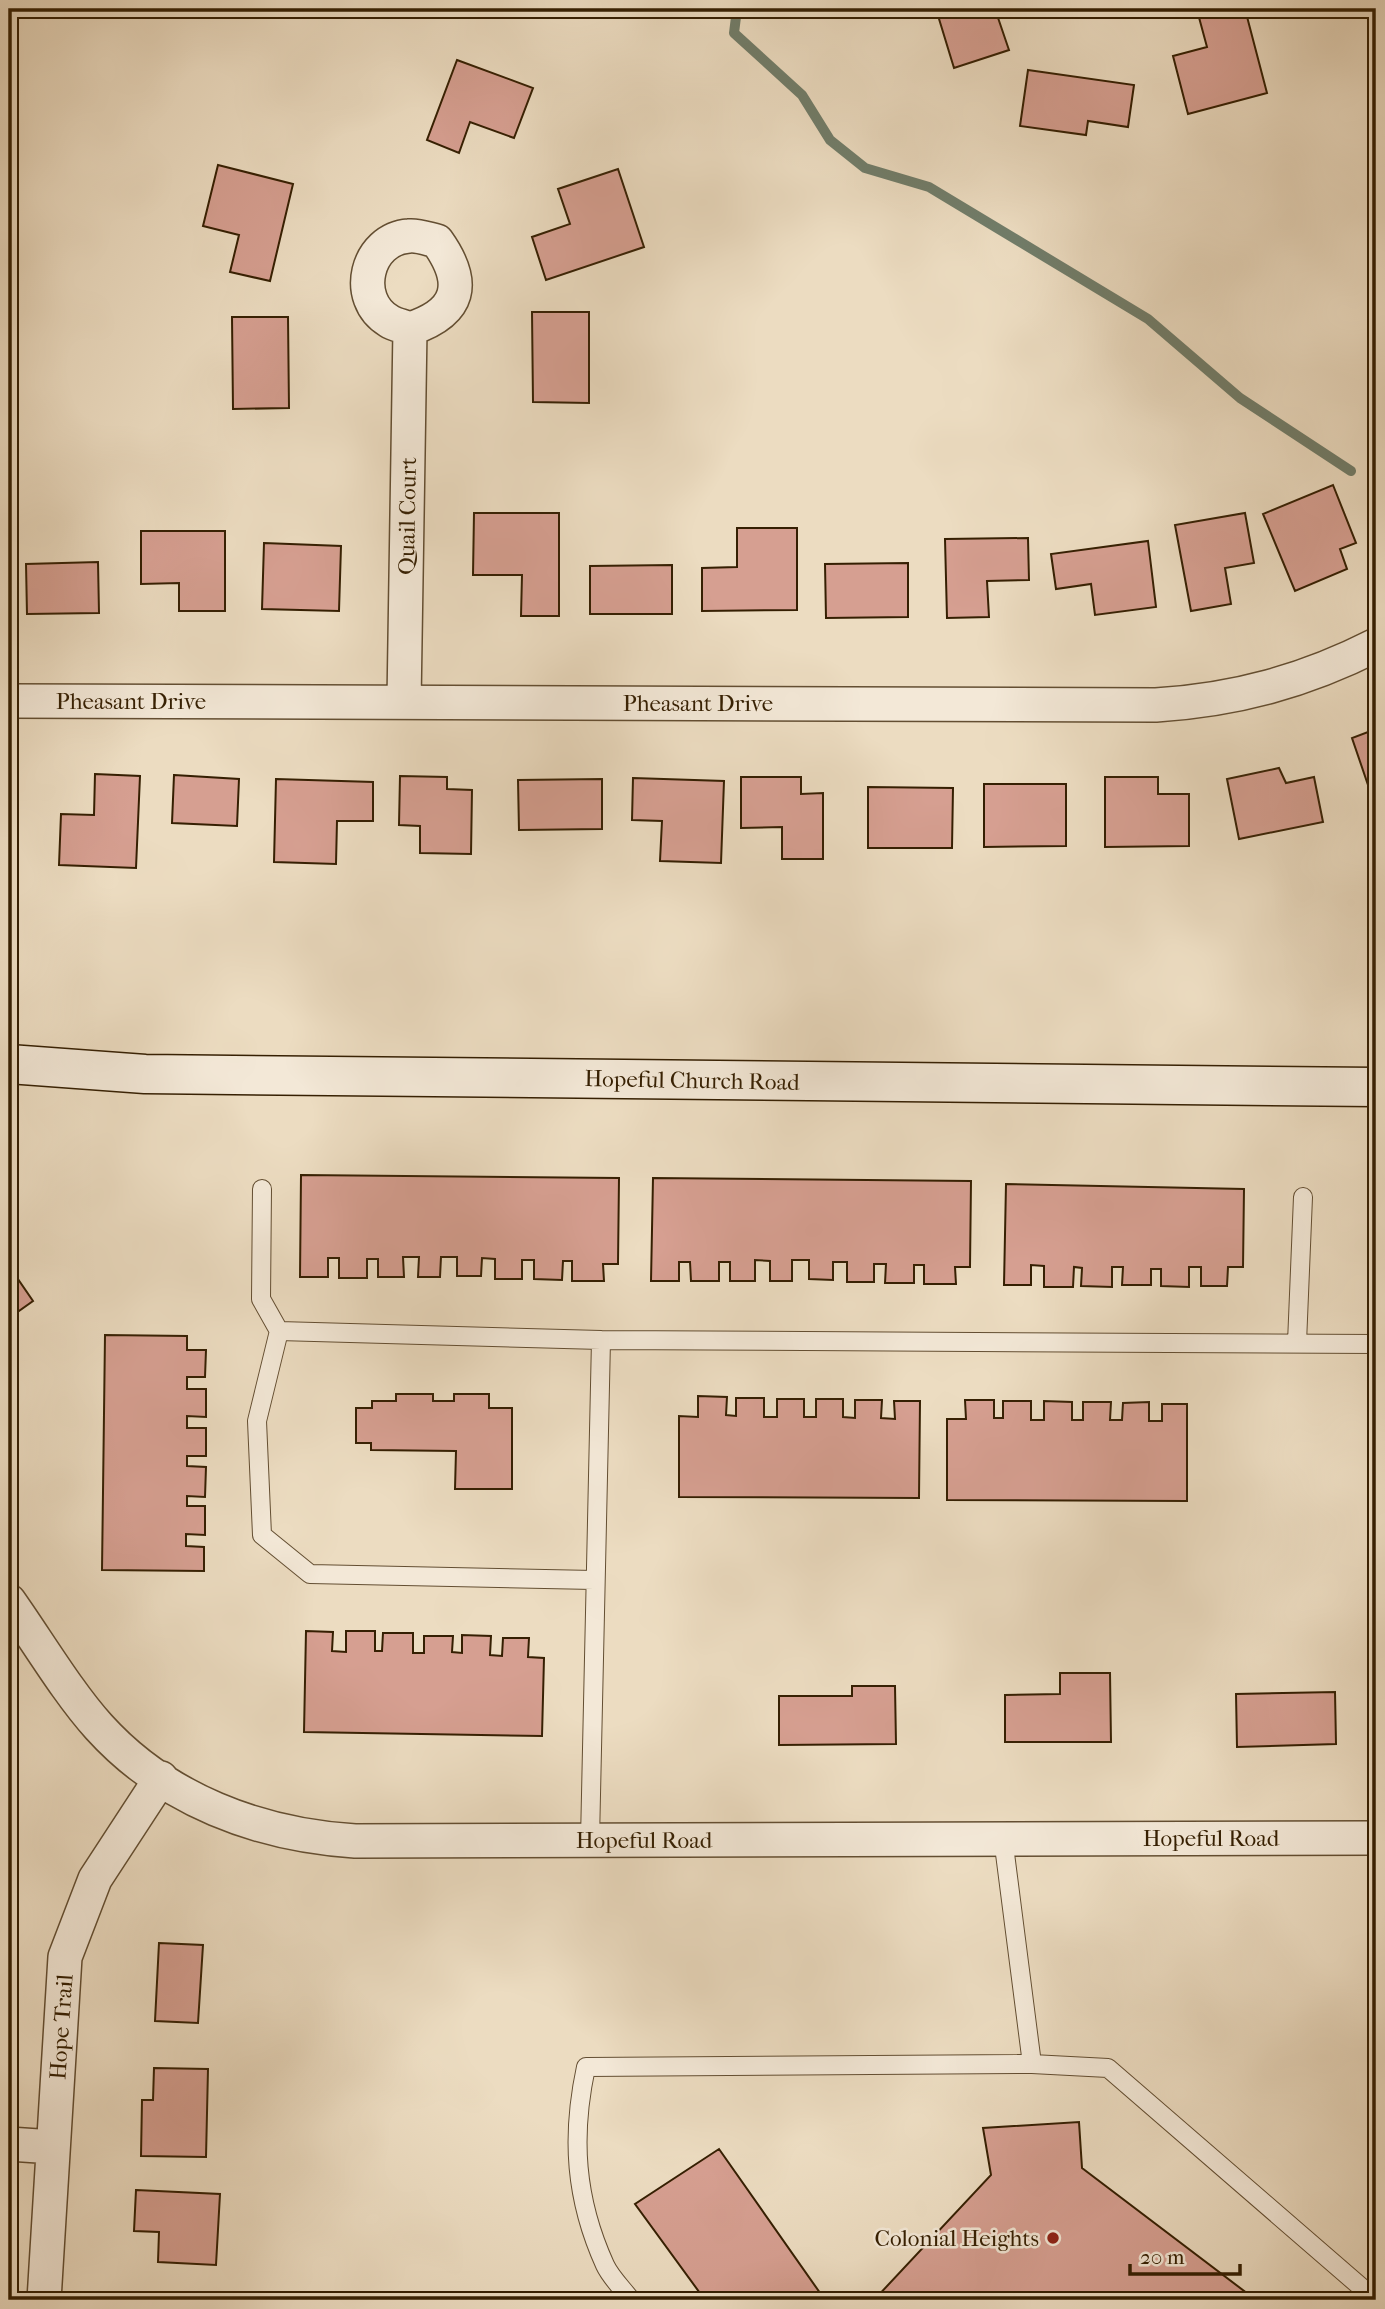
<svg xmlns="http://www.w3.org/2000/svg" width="1385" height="2309" viewBox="0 0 1385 2309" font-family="'IM FELL French Canon',serif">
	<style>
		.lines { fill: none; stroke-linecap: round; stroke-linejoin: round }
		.stream { stroke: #717d6a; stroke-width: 10 }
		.building { fill: #d69f91; stroke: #351f02; stroke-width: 2 }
		.lane-casing { stroke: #634e32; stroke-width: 20 }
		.street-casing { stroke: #634e32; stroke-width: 36 }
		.secondary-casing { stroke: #351f02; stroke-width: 41 }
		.lane { stroke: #f3e8d7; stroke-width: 18 }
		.street { stroke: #f3e8d7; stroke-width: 33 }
		.secondary { stroke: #f3e8d7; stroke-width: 38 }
		.poi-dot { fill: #8f2418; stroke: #f3e8d7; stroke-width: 2.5 }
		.labels { text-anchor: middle; stroke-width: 5; stroke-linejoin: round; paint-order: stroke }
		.street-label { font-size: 23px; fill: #351f02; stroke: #f3e8d7 }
		.poi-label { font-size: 23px; fill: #351f02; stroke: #f3e8d7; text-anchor: end }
	</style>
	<rect width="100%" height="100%" fill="#ecdcc1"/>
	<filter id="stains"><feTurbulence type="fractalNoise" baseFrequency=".00286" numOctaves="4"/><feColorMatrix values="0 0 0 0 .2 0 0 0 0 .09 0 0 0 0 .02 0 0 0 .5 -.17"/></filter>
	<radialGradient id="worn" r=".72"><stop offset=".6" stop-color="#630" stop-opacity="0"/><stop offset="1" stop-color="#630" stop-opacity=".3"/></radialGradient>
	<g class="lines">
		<path class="stream" d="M737,9L734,33L802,95L830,140L865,168L929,187L1148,319L1240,398L1351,471"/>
	</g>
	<path class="building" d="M936,9H995L1009,50L954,68Z
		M1245,9L1267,93L1188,114L1173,56L1207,47L1197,10Z
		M457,60L533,88L514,138L470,122L459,153L427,140Z
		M1028,70L1134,85L1128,127L1088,121L1086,135L1020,126Z
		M218,165L293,184L270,281L230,272L239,235L203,226Z
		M618,169L644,247L546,280L532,237L570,224L558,189Z
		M532,312H589V403L533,402Z
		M232,317H288L289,408L233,409Z
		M1333,485L1356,543L1340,549L1347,569L1295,591L1263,514Z
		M474,513H559V616H521L522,575H473Z
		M1245,513L1254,563L1225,568L1231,604L1191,611L1175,525Z
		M737,528H797V610L702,611V568L737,567Z
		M141,531H225V611H179V583L141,584Z
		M1028,538L1029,580L987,581L989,617L947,618L945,539Z
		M1148,541L1156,607L1095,615L1091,584L1056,589L1051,554Z
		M264,543L341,546L339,611L262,609Z
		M98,562L99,613L27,614L26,564Z
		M908,563V617L826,618L825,564Z
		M672,565V614H590V566Z
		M1376,729V782L1368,785L1352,738Z
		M1279,768L1286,783L1314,777L1323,822L1239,839L1227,779Z
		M95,774L140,776L136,868L59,865L61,814L94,815Z
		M174,775L239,779L237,826L172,823Z
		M400,776L447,777V789L472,790L471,854L420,853V826L399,825Z
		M741,777H801V794L823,793V859H782V827L741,828Z
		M1105,777H1158V794H1189V846L1105,847Z
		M633,778L724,781L721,863L660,861L662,821L632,820Z
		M276,779L373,782V821H337L336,864L274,862Z
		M602,779V829L519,830L518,780Z
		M984,784H1066V846L984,847Z
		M868,787L953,788L952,848H868Z
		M301,1175L619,1178L618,1264H603L604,1281H572V1261H563L562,1280L534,1279V1260H522V1279H495V1259L482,1258L481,1276H457V1257H441L440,1277H418L419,1257H403L404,1277H378V1259H367V1278H339V1258H328V1277H300Z
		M653,1178L971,1181L970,1267H955L956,1284H924V1265H914V1283H885L886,1264H874V1282H847V1262H833V1280L809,1279V1260H792V1281H770V1261L755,1260V1281H730V1262H719V1281H691L690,1262H679V1281H651Z
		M1006,1184L1244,1189L1243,1267H1228L1227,1286H1201V1267H1189V1287L1161,1286V1269H1151V1285H1122L1123,1267H1112V1287L1081,1286L1082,1268L1074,1267L1073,1287H1044V1266L1031,1265V1285H1004Z
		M1371,1188H1376V1289H1369Z
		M9,1266L33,1301L9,1318Z
		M105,1335L187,1336V1350H206L205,1377H187V1389H206V1417L187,1416V1428H206V1456H187V1466L206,1467L205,1497L187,1496V1506H205V1535L186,1534V1546L204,1547V1571L102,1570Z
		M396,1394H433V1401H454V1394H489V1408H512V1489H455L456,1451L371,1450V1443H356V1408H372V1401H396Z
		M698,1396L727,1397L726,1415L736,1416V1398H764V1417H777V1399H804V1417H816V1399H843V1417L855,1418V1400H882L881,1418L895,1419L894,1401H920L919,1498L679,1497V1416L698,1417Z
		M965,1400H994V1418H1003V1401H1031V1420H1044V1401L1072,1402V1420H1083V1402H1111L1110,1420H1122L1123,1403L1149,1402V1421H1162V1404H1187V1501L947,1500V1419H966Z
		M1376,1404V1506H1374Z
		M306,1631L333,1632L332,1651L346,1652V1631H375V1651H382L383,1633H413V1653H424V1636H453L452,1652L462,1653V1635L491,1636L490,1655L502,1656L503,1638H529L528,1657L544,1658L542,1736L304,1732Z
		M1060,1673H1110L1111,1742H1005V1695L1060,1694Z
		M852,1686H895L896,1744L779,1745V1696H852Z
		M1335,1692L1336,1744L1237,1747L1236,1694Z
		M159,1943L203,1945L198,2023L155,2021Z
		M154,2068L208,2069L206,2157L141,2156L142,2100H153Z
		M1079,2122L1082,2168L1256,2300H874L991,2175L983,2128Z
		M719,2149L825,2300H705L635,2204Z
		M136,2190L220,2194L216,2265L158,2262L159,2232L134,2231Z"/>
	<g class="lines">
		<g class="lane-casing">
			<path id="lane" d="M262,1189L261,1299L279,1331
				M601,1340L1376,1344
				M1297,1343L1303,1197
				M1003,1838L1032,2064
				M590,1840L601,1340L279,1331L257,1421L262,1535L310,1574L594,1580
				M631,2300C623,2289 611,2278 605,2265C575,2199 571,2137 586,2067L1032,2064L1108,2068L1376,2300"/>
		</g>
		<g class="street-casing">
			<path id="street" d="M9,701L1156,705C1236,700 1305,681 1376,645
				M404,702L410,329C461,312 467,283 437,241C428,239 418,235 409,236C366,239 352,299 389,321C395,325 403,326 410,329
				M9,1601C36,1639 68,1693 99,1727C165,1800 259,1835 355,1841L1376,1838
				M9,2144L53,2147
				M44,2300L65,1957L95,1879L161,1778"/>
		</g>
		<g class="secondary-casing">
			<path id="secondary" d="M9,1064L145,1074L1376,1087"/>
		</g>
		<use href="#lane" class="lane"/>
		<use href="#street" class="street"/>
		<use href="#secondary" class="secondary"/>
	</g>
	<circle class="poi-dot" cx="1053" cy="2238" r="7"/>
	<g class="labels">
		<g class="street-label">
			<text transform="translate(407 516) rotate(-89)" y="8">Quail Court</text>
			<text x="131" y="709">Pheasant Drive</text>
			<text x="698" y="711">Pheasant Drive</text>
			<text transform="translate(692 1080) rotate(1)" y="8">Hopeful Church Road</text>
			<text x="1211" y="1846">Hopeful Road</text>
			<text x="644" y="1848">Hopeful Road</text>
			<text transform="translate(61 2027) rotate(-86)" y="8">Hope Trail</text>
		</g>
		<g class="poi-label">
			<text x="1039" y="2246">Colonial Heights</text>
		</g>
	</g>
	<rect width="1385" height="2309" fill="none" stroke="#ecdcc1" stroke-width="35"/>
	<rect x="10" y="10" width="1364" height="2288" fill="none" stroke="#351f02" stroke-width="3.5"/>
	<rect x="18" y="18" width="1350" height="2274" fill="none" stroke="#351f02" stroke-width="2"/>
	<path d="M1130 2264v10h110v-10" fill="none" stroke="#351f02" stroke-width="3.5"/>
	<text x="1140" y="2264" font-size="21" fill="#351f02" stroke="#f3e8d7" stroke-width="5" paint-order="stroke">20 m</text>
	<rect width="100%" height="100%" filter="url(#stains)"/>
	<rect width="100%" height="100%" fill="url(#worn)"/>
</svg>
